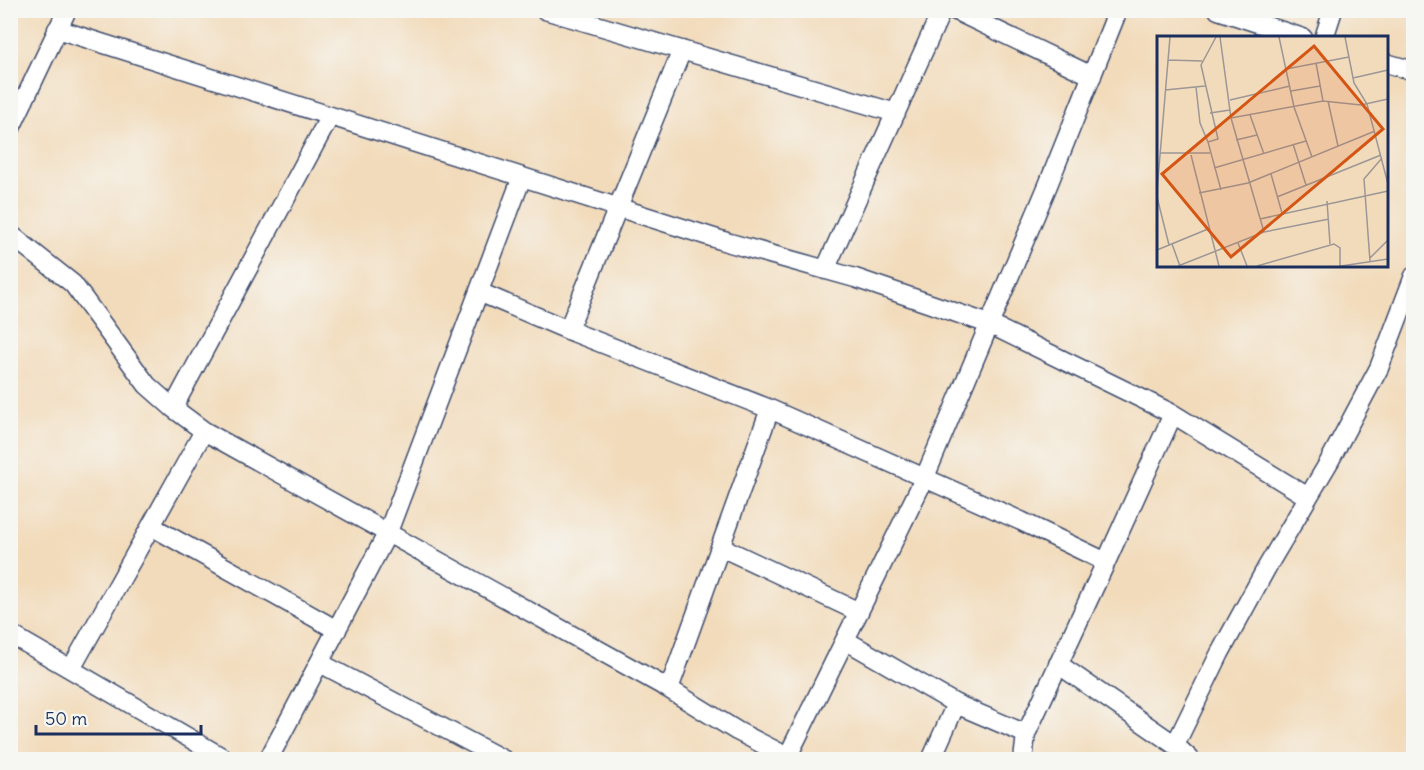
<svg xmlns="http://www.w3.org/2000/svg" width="1424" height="770" viewBox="0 0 1424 770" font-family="Delius,sans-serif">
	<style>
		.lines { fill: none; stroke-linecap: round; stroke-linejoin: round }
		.street-casing { stroke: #3b496c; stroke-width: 21 }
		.street { stroke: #fff; stroke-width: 18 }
		.inset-road { fill: none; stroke: #9c9696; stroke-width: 1.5 }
		.view { fill: #d45514; fill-opacity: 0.15; stroke: #d45514; stroke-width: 3 }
		.inset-edge { fill: none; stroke: #1b2f5e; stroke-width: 3 }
	</style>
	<rect width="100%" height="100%" fill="#f6f6f2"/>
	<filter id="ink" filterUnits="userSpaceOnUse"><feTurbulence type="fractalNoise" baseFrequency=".0167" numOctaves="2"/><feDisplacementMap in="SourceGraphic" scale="12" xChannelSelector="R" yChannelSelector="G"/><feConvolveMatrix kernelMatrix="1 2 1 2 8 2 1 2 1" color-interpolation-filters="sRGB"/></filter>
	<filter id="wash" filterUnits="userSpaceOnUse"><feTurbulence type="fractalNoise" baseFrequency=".008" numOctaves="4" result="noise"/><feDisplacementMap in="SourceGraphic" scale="24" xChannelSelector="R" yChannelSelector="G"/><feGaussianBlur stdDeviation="1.35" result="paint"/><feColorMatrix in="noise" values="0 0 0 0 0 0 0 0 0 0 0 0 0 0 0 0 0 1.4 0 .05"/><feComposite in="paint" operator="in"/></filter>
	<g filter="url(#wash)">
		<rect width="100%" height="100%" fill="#f2dbbb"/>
	</g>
	<g filter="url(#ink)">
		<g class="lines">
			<g class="street-casing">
				<path id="street" d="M545,10L896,113
					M954,10L1092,76
					M1218,10L1303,38
					M57,29L730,243L855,278L989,324L1173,414L1308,497
					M1324,38L1333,10
					M1386,63L1414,71
					M10,130L67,10
					M10,234L73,284L147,385L173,408L204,431L669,689L737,731L788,757
					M825,270L942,10
					M479,292L568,330L770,409L1021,521L1106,562
					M568,330L682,50
					M173,408L330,116
					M151,526L337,630
					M721,547L859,612
					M10,634L227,760
					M845,640L956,704
					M320,663L504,760
					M1058,664L1175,745L1191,760
					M71,669L204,431
					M669,689L770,409
					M1175,745L1220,653L1267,567L1329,462L1379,368L1414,276
					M268,760L388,532L522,177
					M786,760L925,477L1048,185L1118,10
					M931,760L956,704L1026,734L1106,562L1173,414
					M1023,760L1026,734"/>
			</g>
			<use href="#street" class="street"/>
		</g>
	</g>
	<g transform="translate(1157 36)">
		<rect width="231" height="231" fill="#f2dbbb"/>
		<path class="inset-road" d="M59,1L44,29L61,103L51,106L64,154M63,1L74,82L107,196M122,1L137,71L155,121M188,1L197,47L210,68L231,148M11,24L45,25M159,27L166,65M129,33L192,21M196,42L231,34M39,51L43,87L51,106M8,54L48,50M134,55L163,50M73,64L133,50M171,65L181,110M53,77L73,74M93,79L107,118M74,82L166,65L204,69L231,63M79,104L100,99M136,108L149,149M3,117H53M34,119L62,230M57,132L149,105M114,138L125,177M0,155L13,1M42,157L91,147L218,95M0,161L12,209M120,161L224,119M170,165L173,208M103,183L231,155M81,207L90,230M15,208L23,230M0,214L51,193M213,222L231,204M213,225L207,143L225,122M21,230L107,196L172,183M100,230L177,208L183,212V230M184,230L231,223"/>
		<path class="view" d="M157,10L226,93L74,221L5,138Z"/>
		<rect width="231" height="231" class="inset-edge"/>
	</g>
	<rect width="1424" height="770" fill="none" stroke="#f6f6f2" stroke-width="36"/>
	<path d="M36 725v9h165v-9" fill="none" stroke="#1b2f5e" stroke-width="3"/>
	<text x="45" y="725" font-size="18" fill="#1b2f5e" stroke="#f6f6f2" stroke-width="4.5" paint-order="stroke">50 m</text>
</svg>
